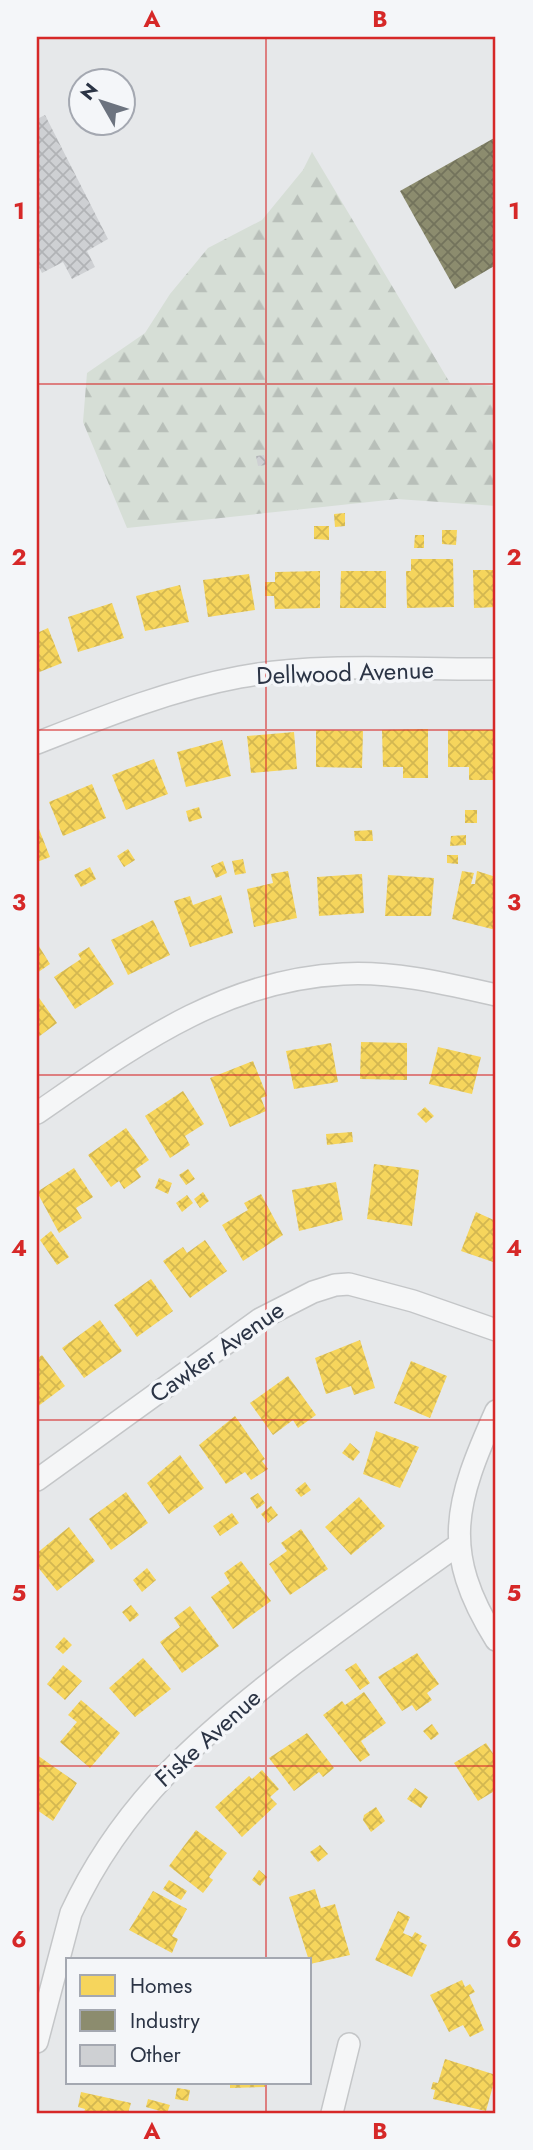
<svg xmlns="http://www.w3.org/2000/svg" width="533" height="2150" viewBox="0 0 533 2150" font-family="Jost,sans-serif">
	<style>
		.forest { fill: url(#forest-firs) }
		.homes { fill: url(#homes-cross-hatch) }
		.industry { fill: url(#industry-cross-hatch) }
		.building { fill: url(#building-cross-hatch) }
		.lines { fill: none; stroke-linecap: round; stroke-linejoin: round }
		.street-casing { stroke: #c4c6c8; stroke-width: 24 }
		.street { stroke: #f5f6f7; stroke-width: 21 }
		.grid { fill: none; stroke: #d62828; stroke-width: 2; stroke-opacity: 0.55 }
		.labels { text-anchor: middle; stroke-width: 7; stroke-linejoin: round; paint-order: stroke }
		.street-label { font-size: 24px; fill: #2b3445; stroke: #f4f6f9 }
		.neatline { fill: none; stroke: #d62828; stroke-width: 2.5 }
		.grid-label { font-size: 23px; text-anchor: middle; font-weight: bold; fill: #d62828 }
	</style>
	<defs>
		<pattern id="forest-firs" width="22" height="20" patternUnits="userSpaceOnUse" patternTransform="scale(1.75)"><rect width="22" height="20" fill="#d6ded6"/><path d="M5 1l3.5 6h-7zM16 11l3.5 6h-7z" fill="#b8bfb9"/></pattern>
		<pattern id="homes-cross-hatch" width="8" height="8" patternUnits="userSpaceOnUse" patternTransform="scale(1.75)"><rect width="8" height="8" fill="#f6d55c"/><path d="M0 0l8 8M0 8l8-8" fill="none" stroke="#d3b751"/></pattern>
		<pattern id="industry-cross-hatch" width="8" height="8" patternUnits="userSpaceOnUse" patternTransform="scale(1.75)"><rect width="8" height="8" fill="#8c8c6e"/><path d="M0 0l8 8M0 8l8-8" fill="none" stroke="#73735c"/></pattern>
		<pattern id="building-cross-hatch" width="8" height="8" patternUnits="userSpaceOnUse" patternTransform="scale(1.75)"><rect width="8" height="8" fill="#ced0d3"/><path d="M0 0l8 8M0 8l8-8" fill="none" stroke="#b1b3b6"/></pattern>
	</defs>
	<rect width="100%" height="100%" fill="#e6e8ea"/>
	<path class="forest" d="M312,152L450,383L496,386V506L397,499L127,528L83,422L87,373L145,333L170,294L208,248L262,220L303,170Z"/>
	<path class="homes" d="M345,513V526L335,527L334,514Z
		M314,526H329V540L314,539Z
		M442,530H457L456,545L442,544Z
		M415,535H424V548H414Z
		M411,559H453L454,607L407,608L406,571H411Z
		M473,570H496V607L474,608Z
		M320,571V608L275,609L274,596H265V582H275V572Z
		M341,571H386V608H340Z
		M249,574L255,610L208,617L203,580Z
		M180,585L189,622L145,631L136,596Z
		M112,603L124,638L78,652L68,617Z
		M48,628L62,663L37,673V633Z
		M428,729V778H403V767H383L382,730Z
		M316,730L363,731L362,768L316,767Z
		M448,730H494V780H469V767H448Z
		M294,732L297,769L251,773L247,736Z
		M222,740L231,776L186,787L177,752Z
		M154,759L168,794L126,810L112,775Z
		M92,784L106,818L63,836L49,802Z
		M199,807L202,818L189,822L186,811Z
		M465,810H477V823H465Z
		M37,824L50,857L37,862Z
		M372,830L373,841H355L354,831Z
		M466,835V845L450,846L451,836Z
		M128,849L135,860L124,867L117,856Z
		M447,855H458V864L447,863Z
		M243,859L246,873L235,875L232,861Z
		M223,861L227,873L216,878L211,866Z
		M90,867L96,879L81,887L74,875Z
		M288,871L297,918L254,927L247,889L273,883L271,874Z
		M462,871L474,873L471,884H475L477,871L496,877V930L452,919Z
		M362,874L364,913L319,916L317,877Z
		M388,875L434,878L431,916H385Z
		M221,895L233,933L190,947L174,901L190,896L193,905Z
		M153,920L170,955L128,975L111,940Z
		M37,943L50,964L37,973Z
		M89,947L114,984L75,1009L54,977L81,959L78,954Z
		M37,995L57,1023L37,1038Z
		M361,1042L407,1043V1080L360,1079Z
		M331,1043L338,1082L294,1089L286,1051Z
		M438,1047L481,1057L472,1094L429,1084Z
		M253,1061L267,1096L261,1098L266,1111L230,1127L210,1078Z
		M183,1091L204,1124L185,1136L190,1145L170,1158L145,1116Z
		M425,1107L434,1116L426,1123L417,1114Z
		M126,1128L149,1160L136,1169L141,1177L124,1189L119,1181L111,1187L88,1155Z
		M352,1132L353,1142L327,1145L326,1134Z
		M374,1164L419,1170L412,1226L367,1219Z
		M74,1168L93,1197L76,1208L82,1218L59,1233L37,1192Z
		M188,1169L195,1179L186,1185L179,1175Z
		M159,1178L172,1183L168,1194L155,1188Z
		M336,1182L343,1220L299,1231L292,1190Z
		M203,1192L209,1201L200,1208L194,1199Z
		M261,1194L283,1235L243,1261L222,1225L248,1210L244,1203Z
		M187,1195L193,1203L182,1212L176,1203Z
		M476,1212L496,1221V1263L461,1251Z
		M51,1231L69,1257L57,1265L40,1240Z
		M205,1240L227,1271L190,1298L163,1261L183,1247L187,1253Z
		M151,1279L173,1311L137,1337L114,1305Z
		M100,1320L122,1351L84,1378L62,1348Z
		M360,1340L375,1388L354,1395L351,1386L326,1394L315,1358Z
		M42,1355L65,1386L37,1407V1359Z
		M411,1361L447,1376L430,1418L394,1403Z
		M288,1376L316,1415L298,1428L293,1420L273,1435L250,1403Z
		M235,1416L265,1459L262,1461L268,1469L251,1480L245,1472L226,1484L199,1445Z
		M376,1431L419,1447L400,1488L363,1474Z
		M350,1443L360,1452L353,1461L342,1453Z
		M180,1455L204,1488L169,1514L147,1483Z
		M305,1482L311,1490L301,1497L295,1490Z
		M126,1492L148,1523L111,1550L89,1519Z
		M258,1493L265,1503L257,1509L250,1498Z
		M359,1497L385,1526L351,1555L325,1527Z
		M271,1506L278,1515L268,1523L261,1514Z
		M232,1513L239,1523L220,1536L213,1526Z
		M69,1527L95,1561L57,1591L37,1566V1553Z
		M301,1529L328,1569L290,1595L269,1564L287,1551L281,1543Z
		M241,1561L271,1601L233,1629L211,1597L230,1583L224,1573Z
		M147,1568L156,1580L142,1592L133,1580Z
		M131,1605L139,1615L130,1622L122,1612Z
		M190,1606L219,1646L182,1673L160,1642L180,1627L174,1618Z
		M64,1637L72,1645L63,1654L55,1647Z
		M417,1653L439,1684L427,1693L432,1700L416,1711L412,1705L402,1711L378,1677Z
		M143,1658L171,1689L135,1717L109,1688Z
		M356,1663L370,1683L360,1690L345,1670Z
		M63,1665L82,1681L65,1700L47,1684Z
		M364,1692L386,1723L361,1741L370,1755L360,1762L323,1715L342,1701L345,1705Z
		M81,1700L120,1733L90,1768L60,1742L77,1722L68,1715Z
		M432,1724L439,1734L431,1740L423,1731Z
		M307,1733L334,1768L323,1777L319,1772L294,1791L269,1758Z
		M486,1743L496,1758V1790L478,1801L454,1763Z
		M37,1755L77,1783L53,1821L37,1810Z
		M262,1770L279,1789L270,1797L277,1804L242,1837L215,1807L249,1776L252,1779Z
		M415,1788L428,1797L421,1808L407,1799Z
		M376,1807L385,1821L371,1832L363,1820L364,1815Z
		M196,1830L227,1853L209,1877L213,1880L203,1893L169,1866Z
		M320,1845L328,1854L318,1862L310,1852Z
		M259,1870L267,1877L260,1886L252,1880Z
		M169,1880L187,1891L181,1900L163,1889Z
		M315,1889L321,1908L335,1904L350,1955L310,1964L289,1897Z
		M153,1891L187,1909L172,1936L178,1939L172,1953L129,1930Z
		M398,1911L410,1917L403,1933L412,1937L415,1932L422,1936L419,1941L427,1945L412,1977L375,1960Z
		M462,1980L465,1987L470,1984L475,1992L469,1995L484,2030L470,2037L463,2025L449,2032L430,1995Z
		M445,2059L496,2075L486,2111L433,2099L435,2090L431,2089L433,2082L438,2083Z
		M230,2082H265V2087L230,2088Z
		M177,2088L190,2090L188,2101L175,2099Z
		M81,2092L131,2103L128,2113H84L85,2109L78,2107Z
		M148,2099L170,2105L167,2113L146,2107Z"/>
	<path class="industry" d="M496,137V265L455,289L400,191Z"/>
	<path class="building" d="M45,115L108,239L87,251L95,267L72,279L63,262L42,273L37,263V119Z
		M264,455L266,465L258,466L256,456Z"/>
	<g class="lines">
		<g class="street-casing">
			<path id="street" d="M37,743C103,717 170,690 240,677C319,662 415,670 496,669
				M37,1113C133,1047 222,980 343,974C394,971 447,984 496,995
				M496,1411C455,1502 440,1551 496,1640
				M37,1480L260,1319L313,1292L335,1285L349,1284L413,1301L496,1330
				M37,2042L71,1913C122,1803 201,1735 295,1663C349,1623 403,1584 458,1545
				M332,2113L349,2044"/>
		</g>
		<use href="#street" class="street"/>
	</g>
	<path class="grid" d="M266,37V1959M37,384H496M37,730H496M37,1075H496M37,1420H496M37,1766H496M266,2082V2113"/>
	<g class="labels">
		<g class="street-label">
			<text transform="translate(345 673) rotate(-2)" y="8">Dellwood Avenue</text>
			<text transform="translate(217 1352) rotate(-35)" y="8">Cawker Avenue</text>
			<text transform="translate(208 1738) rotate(-42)" y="8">Fiske Avenue</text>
		</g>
	</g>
	<rect width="533" height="2150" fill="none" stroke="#f4f6f9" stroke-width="77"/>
	<rect x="66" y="1958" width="245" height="126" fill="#f4f6f9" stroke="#a4a8b1" stroke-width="2"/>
	<rect x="80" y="1975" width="35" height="21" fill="#f6d55c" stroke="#a4a8b1" stroke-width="2"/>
	<text x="130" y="1993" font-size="21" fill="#2b3445">Homes</text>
	<rect x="80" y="2010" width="35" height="21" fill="#8c8c6e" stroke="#a4a8b1" stroke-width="2"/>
	<text x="130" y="2028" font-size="21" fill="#2b3445">Industry</text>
	<rect x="80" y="2045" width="35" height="21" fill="#ced0d3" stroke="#a4a8b1" stroke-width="2"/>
	<text x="130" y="2062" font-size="21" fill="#2b3445">Other</text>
	<g transform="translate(102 102) rotate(309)"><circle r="33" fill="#f4f6f9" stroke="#a4a8b1" stroke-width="2"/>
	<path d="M0-5L12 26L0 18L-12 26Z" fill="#6c737f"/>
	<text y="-10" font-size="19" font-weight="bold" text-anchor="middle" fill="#2b3445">N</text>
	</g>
	<rect x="38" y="38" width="456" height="2074" class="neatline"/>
	<g class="grid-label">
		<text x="152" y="27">A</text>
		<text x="380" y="27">B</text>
		<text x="19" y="219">1</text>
		<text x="514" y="219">1</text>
		<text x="19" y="565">2</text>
		<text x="514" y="565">2</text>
		<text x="19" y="910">3</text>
		<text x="514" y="910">3</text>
		<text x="19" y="1256">4</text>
		<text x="514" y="1256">4</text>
		<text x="19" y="1601">5</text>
		<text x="514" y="1601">5</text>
		<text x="19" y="1947">6</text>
		<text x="514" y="1947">6</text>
		<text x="152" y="2139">A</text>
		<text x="380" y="2139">B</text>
	</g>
</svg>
